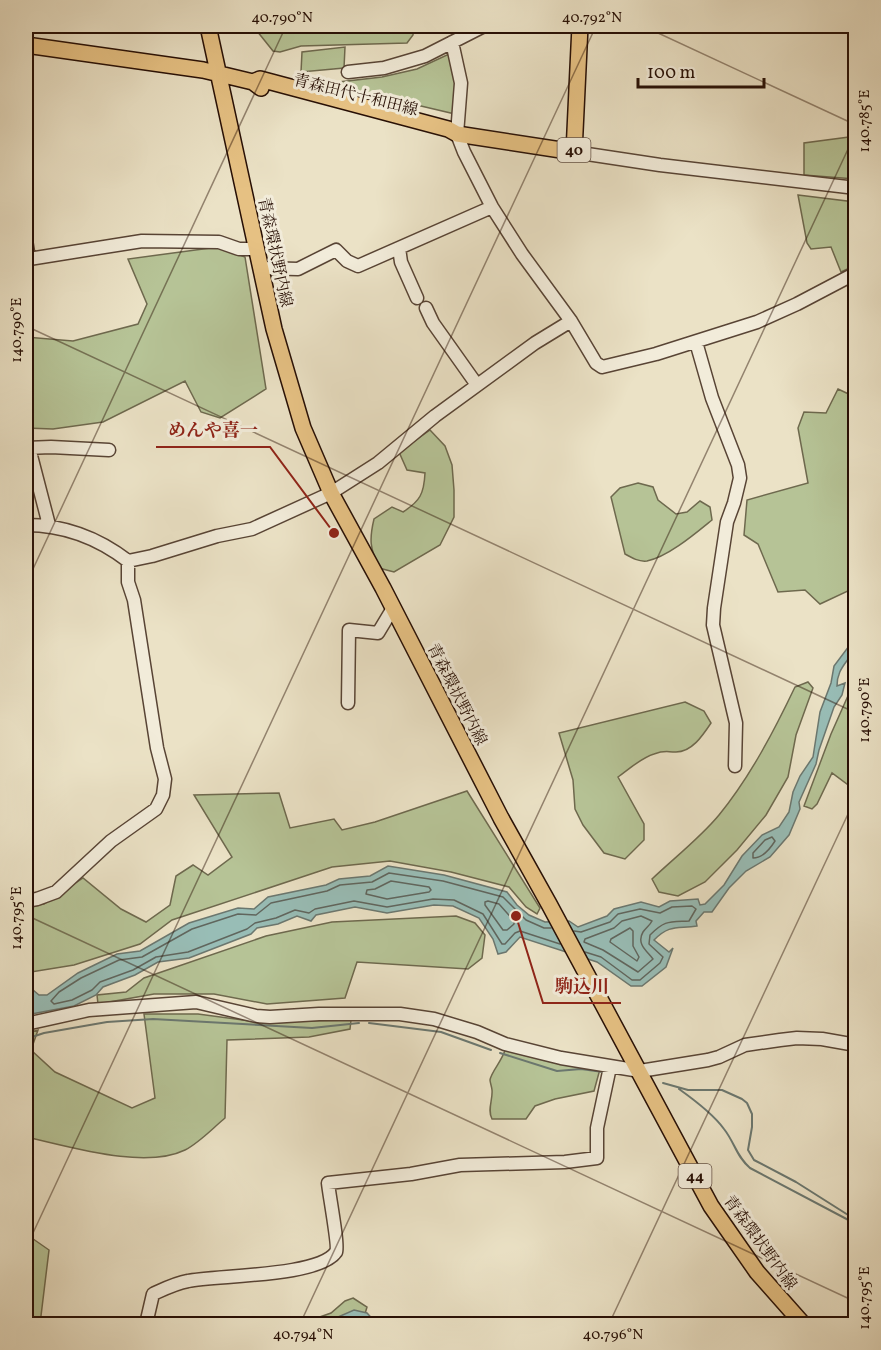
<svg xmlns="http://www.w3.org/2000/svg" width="881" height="1350" viewBox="0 0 881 1350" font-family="Vollkorn,'Noto Serif JP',serif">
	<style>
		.green { fill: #b6c396; stroke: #6e694e; stroke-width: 1.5 }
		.water { fill: #98bdb6; stroke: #6b776f; stroke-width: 1.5 }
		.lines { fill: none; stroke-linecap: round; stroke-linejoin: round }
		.shore { stroke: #60665e; stroke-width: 1.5 }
		.stream { stroke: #6b776f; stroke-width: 2 }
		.minor-casing { stroke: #584435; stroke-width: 15 }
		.major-casing { stroke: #270f05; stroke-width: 18 }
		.minor { stroke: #f2ecda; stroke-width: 12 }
		.major { stroke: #e6c183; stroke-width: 15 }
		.ticks { fill: none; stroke: #270f05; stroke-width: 1.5; stroke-opacity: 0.45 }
		.labels { text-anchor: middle; stroke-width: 6; stroke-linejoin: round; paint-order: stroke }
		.shield { fill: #f2ecda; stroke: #645145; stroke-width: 1.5 }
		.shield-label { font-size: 15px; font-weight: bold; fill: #270f05 }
		.street-label { font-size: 16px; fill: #270f05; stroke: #f2ecda }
		.leader { fill: none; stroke: #8f2418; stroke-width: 2 }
		.callout-dot { fill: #8f2418; stroke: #f2ecda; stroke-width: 2 }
		.callout-label { font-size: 18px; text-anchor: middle; font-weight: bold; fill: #8f2418; stroke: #f2ecda; stroke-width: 6; stroke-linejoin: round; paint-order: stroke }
		.neatline { fill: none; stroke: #270f05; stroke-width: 2 }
		.ticks-label { font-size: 15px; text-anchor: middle; fill: #270f05 }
	</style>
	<rect width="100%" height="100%" fill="#ebe2c6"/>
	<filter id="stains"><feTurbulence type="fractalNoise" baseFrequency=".00333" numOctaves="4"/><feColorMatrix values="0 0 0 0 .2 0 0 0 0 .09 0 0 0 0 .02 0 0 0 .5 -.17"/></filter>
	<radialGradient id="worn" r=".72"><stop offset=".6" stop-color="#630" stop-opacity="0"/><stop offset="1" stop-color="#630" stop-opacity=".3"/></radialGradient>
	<path class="green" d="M253,26H414L413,35L407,43L301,46L280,52L273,51Z
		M345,47L344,68L301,72L302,52Z
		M449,54L458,86L455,114L340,87L339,82L382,77L417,69Z
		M855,135V179L804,175V143L849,137Z
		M798,195L855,202L854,266L841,272L831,247L811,249L807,243Z
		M218,247L245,257L266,389L220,418L201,412L185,381L103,422L53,429L26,428V337L73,341L138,324L147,304L128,259Z
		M838,389L855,397V582L848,591L820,604L805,590L778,592L758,544L744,535L747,500L808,483L798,428L804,412L826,413Z
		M430,430L445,446L452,465L454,490V517L440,545L394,572L379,568C370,548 369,540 374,519L392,507L403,512C420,501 424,494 425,473L407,470L399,452Z
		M638,483L653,487L658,500L676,514L687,512L700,501L710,507L712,520C696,533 668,557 647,561C639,562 632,558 625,554L611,497L620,488Z
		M855,680V790L832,773L817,804L812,809L804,806L831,734Z
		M808,682L813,688L796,735L788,777L766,815L737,850L705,882L678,896L659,892L652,879C673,859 701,837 719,815C750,777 774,731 795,687Z
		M685,702L704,711L711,723C703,735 692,752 676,752C666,752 665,750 654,754C641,758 629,769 618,777L644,824V840L625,859L604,853L583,825L575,809L573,780L559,733Z
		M467,791L540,908L537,914L526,907L509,887L451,872L390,861L332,867L172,920L140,944L74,965L31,972L26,968V907L44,904L83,878L121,909L146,922L170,905L176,876L193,865L208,875L232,857L194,795L279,793L290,828L334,819L342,830L375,822Z
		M456,916L475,923L485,935L482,958L468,969L357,962L345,998L267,1004L214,994H154L98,1004L97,995L126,992L144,978L266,936L332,922Z
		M144,1014H198L258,1022L351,1020L350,1029L309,1037L227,1040L225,1118C213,1128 199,1143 185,1150C144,1170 68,1146 26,1137V1033L38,1030L31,1050L55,1072L132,1108L155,1098Z
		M505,1050L600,1069L594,1091L555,1099L535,1106L526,1119H492C487,1110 493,1100 492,1090C492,1088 490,1082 490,1080C491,1072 502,1061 505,1050Z
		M26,1234L49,1250L40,1324H26Z
		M353,1298L367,1307L362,1324H300L331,1313L345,1301Z"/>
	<path class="water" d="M855,638C855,661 837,663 837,686L845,683L842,695L834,707L819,750L816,764L799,802L800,809L789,835L770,857L746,871L729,888L712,912H704L696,921L697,926C677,929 670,924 654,940L669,952L673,948L666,967L642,986H631L597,962L520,937L506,952L498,954L493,939L479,918L453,906L434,905L387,913L355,907L316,915L311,921L297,916L278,924L257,928L251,934L189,958L158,962L135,975L103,987L96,995L74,1006L26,1015V984L39,995H47L78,973L117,954L140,951L189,923L238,908L254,909L268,897L326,885L339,879L370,876L388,866L444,875L507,892L517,905L529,915L545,922L569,921L578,927L607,916L614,909L641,902L659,907L670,901L698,899L700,905L705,904L724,885L742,856L762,835L779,827L789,812L793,792L800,776L813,757L820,712L831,683L834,666Z
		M354,1310L367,1313L377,1324H322Z"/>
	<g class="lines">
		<path class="shore" d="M772,837L775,841C770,849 763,858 753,858V853L765,840Z
			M391,881L429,887L431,890L429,892L387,899L366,894L367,890L375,889Z
			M488,901L499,904L514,921V924L507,930H503L485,905V902Z
			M641,916L652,921C650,925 646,928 643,932C636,944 647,951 653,959L638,972L603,950L584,942L585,939L614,928L622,921Z
			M551,928H544L526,920L503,897L443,881L389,873L372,882L340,885L327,891L271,903L256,915L238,914L192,929L142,957L119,960L81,978L59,992L51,1001L54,1004L72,1000L92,990L100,982L133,970L156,957L188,952L247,929L255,923L276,918L295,910L309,913L315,909L354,901L387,907L433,899L454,900L483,914L502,944H505L515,933L520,931L560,944
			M630,928L633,931V946L639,957L637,961L610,942L611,939Z
			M574,931L581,932L610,922L618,914L640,909L660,913L672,907L692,906L696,909L689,921C669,922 665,920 650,935L649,944L663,957L660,963L640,980H632L601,957L585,952"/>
		<path class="stream" d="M369,1023L441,1032L491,1050
			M26,1039L44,1033L107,1022L153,1019L312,1028L359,1023
			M500,1053L557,1071L581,1069L603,1072
			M663,1083L688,1090H722L742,1099L747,1103L752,1114V1127L748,1150L754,1160L796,1182L856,1220
			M679,1089C693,1099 714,1115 724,1129C735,1143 736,1156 750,1168L856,1224"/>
		<g class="minor-casing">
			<path id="minor" d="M452,42L461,83L457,134L464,152L492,207L522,254L571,321L596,363L602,367L656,354L757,322L797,304L856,273
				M348,72L384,68L425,56L484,26
				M574,152L660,165L856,188
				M26,240L29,259L142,241L219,242L239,249H257
				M399,248L401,262L417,298
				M261,268L298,269L336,250L347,261L358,266L492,207
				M426,308L433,323L477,385
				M696,342L712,398L738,465L740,478L734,503L727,522L714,608L713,625L736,723L735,766
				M26,448L51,447L109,450
				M29,448L49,525
				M26,525C63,525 98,538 128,561L152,556L217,536L252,529L331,493L378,463L435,416L535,343L571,321
				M348,703L349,630L378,633L393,608
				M26,901L37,899L56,892L111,841L156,809L163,795L165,779L157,748L134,600L128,582V561
				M26,1024L89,1010L196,1002L256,1016L270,1017L319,1014H400L434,1019L477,1032L505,1044L561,1058L640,1071L708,1060L719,1057L745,1045L780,1040L797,1038L822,1039L856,1045
				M146,1324L153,1294C164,1289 176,1283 188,1281C217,1275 319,1277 336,1252C339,1246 329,1194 328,1183L411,1174L460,1165L565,1162L597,1158V1128L610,1067"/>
		</g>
		<g class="major-casing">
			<path id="major" d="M208,26L274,329L303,428L331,493L383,588L501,818L549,904L711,1206L757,1272L803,1324
				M26,45L203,70L253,82L261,88
				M253,82L260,79L448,129L457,134L574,152L580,26"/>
		</g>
		<use href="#minor" class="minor"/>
		<use href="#major" class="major"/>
	</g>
	<path class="ticks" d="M643,26L856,125M26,326L856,713M26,584L286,26M26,915L856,1302M26,1248L596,26M300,1324L856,132M609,1324L856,797"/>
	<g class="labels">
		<g class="shield">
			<rect x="557.5" y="138" width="33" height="24" rx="4.5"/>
			<rect x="678.5" y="1164" width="33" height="24" rx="4.5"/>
		</g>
		<g class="shield-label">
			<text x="574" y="155">40</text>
			<text x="695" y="1181">44</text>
		</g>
		<g class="street-label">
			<text transform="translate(356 94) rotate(14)" y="6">青森田代十和田線</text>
			<text transform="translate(276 252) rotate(78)" y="6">青森環状野内線</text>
			<text transform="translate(458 694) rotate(63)" y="6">青森環状野内線</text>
			<text transform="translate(761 1242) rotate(54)" y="6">青森環状野内線</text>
		</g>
	</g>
	<path class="leader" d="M334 533L270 447H156M516 916L543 1003H621"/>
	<g class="callout-dot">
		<circle cx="334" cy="533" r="6"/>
		<circle cx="516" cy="916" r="6"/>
	</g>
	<g class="callout-label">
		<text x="213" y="436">めんや喜一</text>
		<text x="582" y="992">駒込川</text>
	</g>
	<rect width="881" height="1350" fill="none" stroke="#ebe2c6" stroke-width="66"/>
	<path d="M638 78v9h126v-9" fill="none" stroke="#270f05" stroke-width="3"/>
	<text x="647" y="78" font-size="18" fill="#270f05" stroke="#f2ecda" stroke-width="4.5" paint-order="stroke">100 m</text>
	<rect x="33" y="33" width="815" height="1284" class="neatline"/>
	<g class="ticks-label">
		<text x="282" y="22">40.790°N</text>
		<text x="592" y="22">40.792°N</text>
		<text transform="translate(864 121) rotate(-90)" y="5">140.785°E</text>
		<text transform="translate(16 330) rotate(-90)" y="5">140.790°E</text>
		<text transform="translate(864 710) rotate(-90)" y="5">140.790°E</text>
		<text transform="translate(16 918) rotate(-90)" y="5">140.795°E</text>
		<text transform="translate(864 1298) rotate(-90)" y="5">140.795°E</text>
		<text x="303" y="1339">40.794°N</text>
		<text x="613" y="1339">40.796°N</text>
	</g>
	<rect width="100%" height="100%" filter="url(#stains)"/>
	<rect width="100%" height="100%" fill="url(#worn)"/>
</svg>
